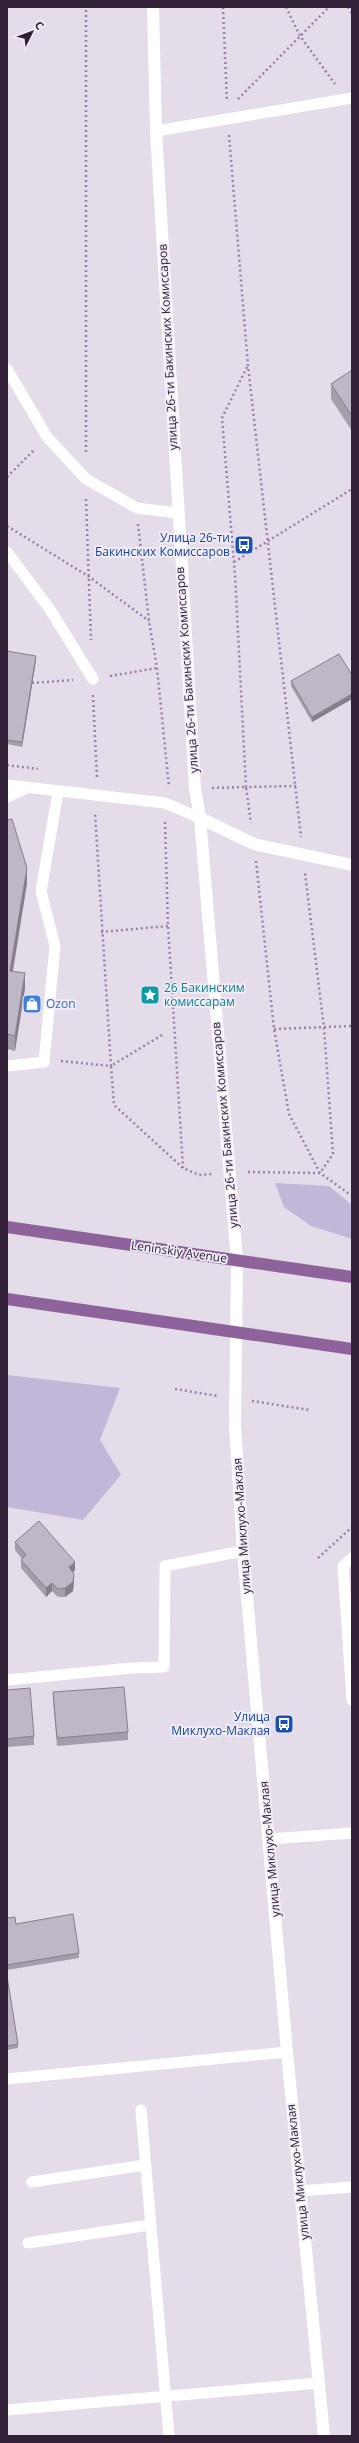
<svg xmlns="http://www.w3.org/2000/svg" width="359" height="2443" viewBox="0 0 359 2443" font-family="'Open Sans',sans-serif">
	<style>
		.green { fill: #c0b7d9 }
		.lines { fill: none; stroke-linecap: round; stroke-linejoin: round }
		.path { stroke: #9d7fab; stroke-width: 2.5; stroke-dasharray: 2 3; stroke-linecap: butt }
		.lane { stroke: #fff; stroke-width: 11 }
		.street { stroke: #fff; stroke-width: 12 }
		.secondary { stroke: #fff; stroke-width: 12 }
		.primary { stroke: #8e639c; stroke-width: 12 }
		.wall { fill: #a49daa }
		.shaded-wall { fill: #867f8b }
		.building { fill: #bfb6c6; stroke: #867f8b }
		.labels { text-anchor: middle; stroke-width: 3.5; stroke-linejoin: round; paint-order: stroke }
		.street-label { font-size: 12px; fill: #312037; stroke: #f1edf6 }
		.transit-label { font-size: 12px; fill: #164399; stroke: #f1edf6; text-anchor: end }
		.culture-label { font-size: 12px; fill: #0d838f; stroke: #f1edf6; text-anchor: start }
		.shop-label { font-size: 12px; fill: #366cbe; stroke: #f1edf6; text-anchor: start }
	</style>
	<rect width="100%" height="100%" fill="#e4dde9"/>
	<path class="green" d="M275,1183L329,1186L352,1205V1239L311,1226L284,1207Z
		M7,1375L120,1388L100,1440L121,1475L83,1520L7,1507Z"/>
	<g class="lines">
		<path class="path" d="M223,7L227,102
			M286,7L300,36L335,84
			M348,7L352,14
			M238,99L329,7
			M229,135L248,366L301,837
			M247,367L222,418L235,575L246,787L296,786
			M86,452V7
			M7,477L35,449
			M86,499L91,640
			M138,524L149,621L157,668L169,787
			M7,526L88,576L149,621
			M234,562L352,489
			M110,676L157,668
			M32,683L73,680
			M93,695L97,778
			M7,765L38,769
			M212,788L246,787L251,823
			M165,822L168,926L183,1168
			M256,861L274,1029L289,1114L320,1173L352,1196
			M101,932L168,926
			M274,1029L352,1026
			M162,1035L111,1066L114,1105L183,1168L199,1175L213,1174
			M61,1061L111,1066L95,813
			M248,1172L320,1173L333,1154L324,1028L305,873
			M175,1389L218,1396
			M252,1401L310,1410
			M318,1558L352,1527"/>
		<path class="lane" d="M156,131L352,98
			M7,369L47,437L86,479L137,508L177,513
			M7,552L49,608L93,679
			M7,785L165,803L200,818
			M7,797L27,788
			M7,1066L44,1062L55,946L41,891L58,792
			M352,1558L343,1566L352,1700
			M7,1680L132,1668L164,1667L165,1566L243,1551
			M269,1839L352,1833
			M7,2079L287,2052
			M141,2110L169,2436
			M32,2182L145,2165
			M300,2191L352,2187
			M28,2243L150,2225
			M7,2410L319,2383"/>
		<path class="street" d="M200,818L254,844L352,865"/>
		<path class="secondary" d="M153,7L156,131L195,788L200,818L237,1261L235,1425L243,1551L287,2052L324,2436"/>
		<path class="primary" d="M7,1227L352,1277
			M7,1299L352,1349"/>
	</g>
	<path class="wall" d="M352,370V431L331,399V384Z
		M7,651L36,660L22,747L7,744Z
		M352,675V699L312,722L291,686V681Z
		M7,820L27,883L13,972L25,988L15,1051L7,1049Z
		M15,1542L75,1570L73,1572L74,1582L73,1591L65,1597H58L52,1591L46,1597L21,1568V1560L22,1559L15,1550Z
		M7,1690L34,1736V1745L7,1747Z
		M53,1692L128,1732V1740L57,1746L53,1700Z
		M7,1918L16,1924L79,1953V1958L7,1970Z
		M7,1976L18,2044V2048L7,2050Z"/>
	<path class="shaded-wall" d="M36,656V660L22,747V742Z
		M352,694V699L312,722V717Z
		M27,868V883L10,986V971Z
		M25,973V988L15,1051V1036Z
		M75,1562V1570L69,1576V1567Z
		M74,1574V1582L73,1591L65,1597V1588Z
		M52,1583V1591L46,1597V1588Z"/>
	<path class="building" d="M352,370V416L331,384Z
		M7,651L36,656L22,742L7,740Z
		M339,654L352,675V694L312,717L291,681Z
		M12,819L27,868L10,971L25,973L15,1036L7,1034V820Z
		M39,1521L75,1562L69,1567L74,1574L73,1582L65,1588L58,1589L52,1583L46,1588L21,1560L26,1555L15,1542Z
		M124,1687L128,1732L57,1738L53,1692Z
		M30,1688L34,1736L7,1739V1690Z
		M73,1914L79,1953L7,1965V1918L15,1917L16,1924Z
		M7,1976L18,2044L7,2046Z"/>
	<defs>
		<g id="bus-square" transform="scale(1)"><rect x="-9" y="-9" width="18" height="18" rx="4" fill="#1a4fb4" stroke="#f1edf6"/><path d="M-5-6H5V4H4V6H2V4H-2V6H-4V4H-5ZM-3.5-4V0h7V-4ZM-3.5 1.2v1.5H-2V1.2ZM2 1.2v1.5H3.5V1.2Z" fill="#fff"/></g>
		<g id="sight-square" transform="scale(1)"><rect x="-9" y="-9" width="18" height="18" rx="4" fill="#0f9aa8" stroke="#f1edf6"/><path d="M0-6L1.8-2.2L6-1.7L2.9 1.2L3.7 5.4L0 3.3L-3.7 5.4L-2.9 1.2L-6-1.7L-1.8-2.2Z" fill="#fff"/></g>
		<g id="shop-square" transform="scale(1)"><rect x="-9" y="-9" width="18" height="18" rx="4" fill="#3f7fe0" stroke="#f1edf6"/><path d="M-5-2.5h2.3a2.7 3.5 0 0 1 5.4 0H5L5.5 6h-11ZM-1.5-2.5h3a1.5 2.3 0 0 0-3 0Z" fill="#fff"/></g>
	</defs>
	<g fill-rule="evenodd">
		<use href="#bus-square" x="244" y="545"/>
		<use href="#sight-square" x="150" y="995"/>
		<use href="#shop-square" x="32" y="1004"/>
		<use href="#bus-square" x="284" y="1724"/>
	</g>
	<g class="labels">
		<g class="street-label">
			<text transform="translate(168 347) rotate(-93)" y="4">улица 26-ти Бакинских Комиссаров</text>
			<text transform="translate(187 670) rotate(-94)" y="4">улица 26-ти Бакинских Комиссаров</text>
			<text transform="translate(225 1125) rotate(-95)" y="4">улица 26-ти Бакинских Комиссаров</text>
			<text transform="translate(179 1252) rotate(8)" y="4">Leninskiy Avenue</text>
			<text transform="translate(242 1526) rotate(-94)" y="4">улица Миклухо-Маклая</text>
			<text transform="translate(270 1849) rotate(-95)" y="4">улица Миклухо-Маклая</text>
			<text transform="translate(298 2172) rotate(-96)" y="4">улица Миклухо-Маклая</text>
		</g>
		<g class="transit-label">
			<text x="230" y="542">Улица 26-ти<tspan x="230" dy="14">Бакинских Комиссаров</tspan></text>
			<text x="270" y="1721">Улица<tspan x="270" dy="14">Миклухо-Маклая</tspan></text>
		</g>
		<g class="culture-label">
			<text x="164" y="992">26 Бакинским<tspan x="164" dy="14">комиссарам</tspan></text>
		</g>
		<g class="shop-label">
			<text x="46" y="1008">Ozon</text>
		</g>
	</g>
	<rect width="359" height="2443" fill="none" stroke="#312037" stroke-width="16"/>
	<g transform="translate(32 32) rotate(48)" stroke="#f1edf6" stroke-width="3" paint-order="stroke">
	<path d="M0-3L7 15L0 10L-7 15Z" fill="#312037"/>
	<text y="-6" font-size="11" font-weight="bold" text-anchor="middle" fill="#312037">С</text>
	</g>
</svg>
